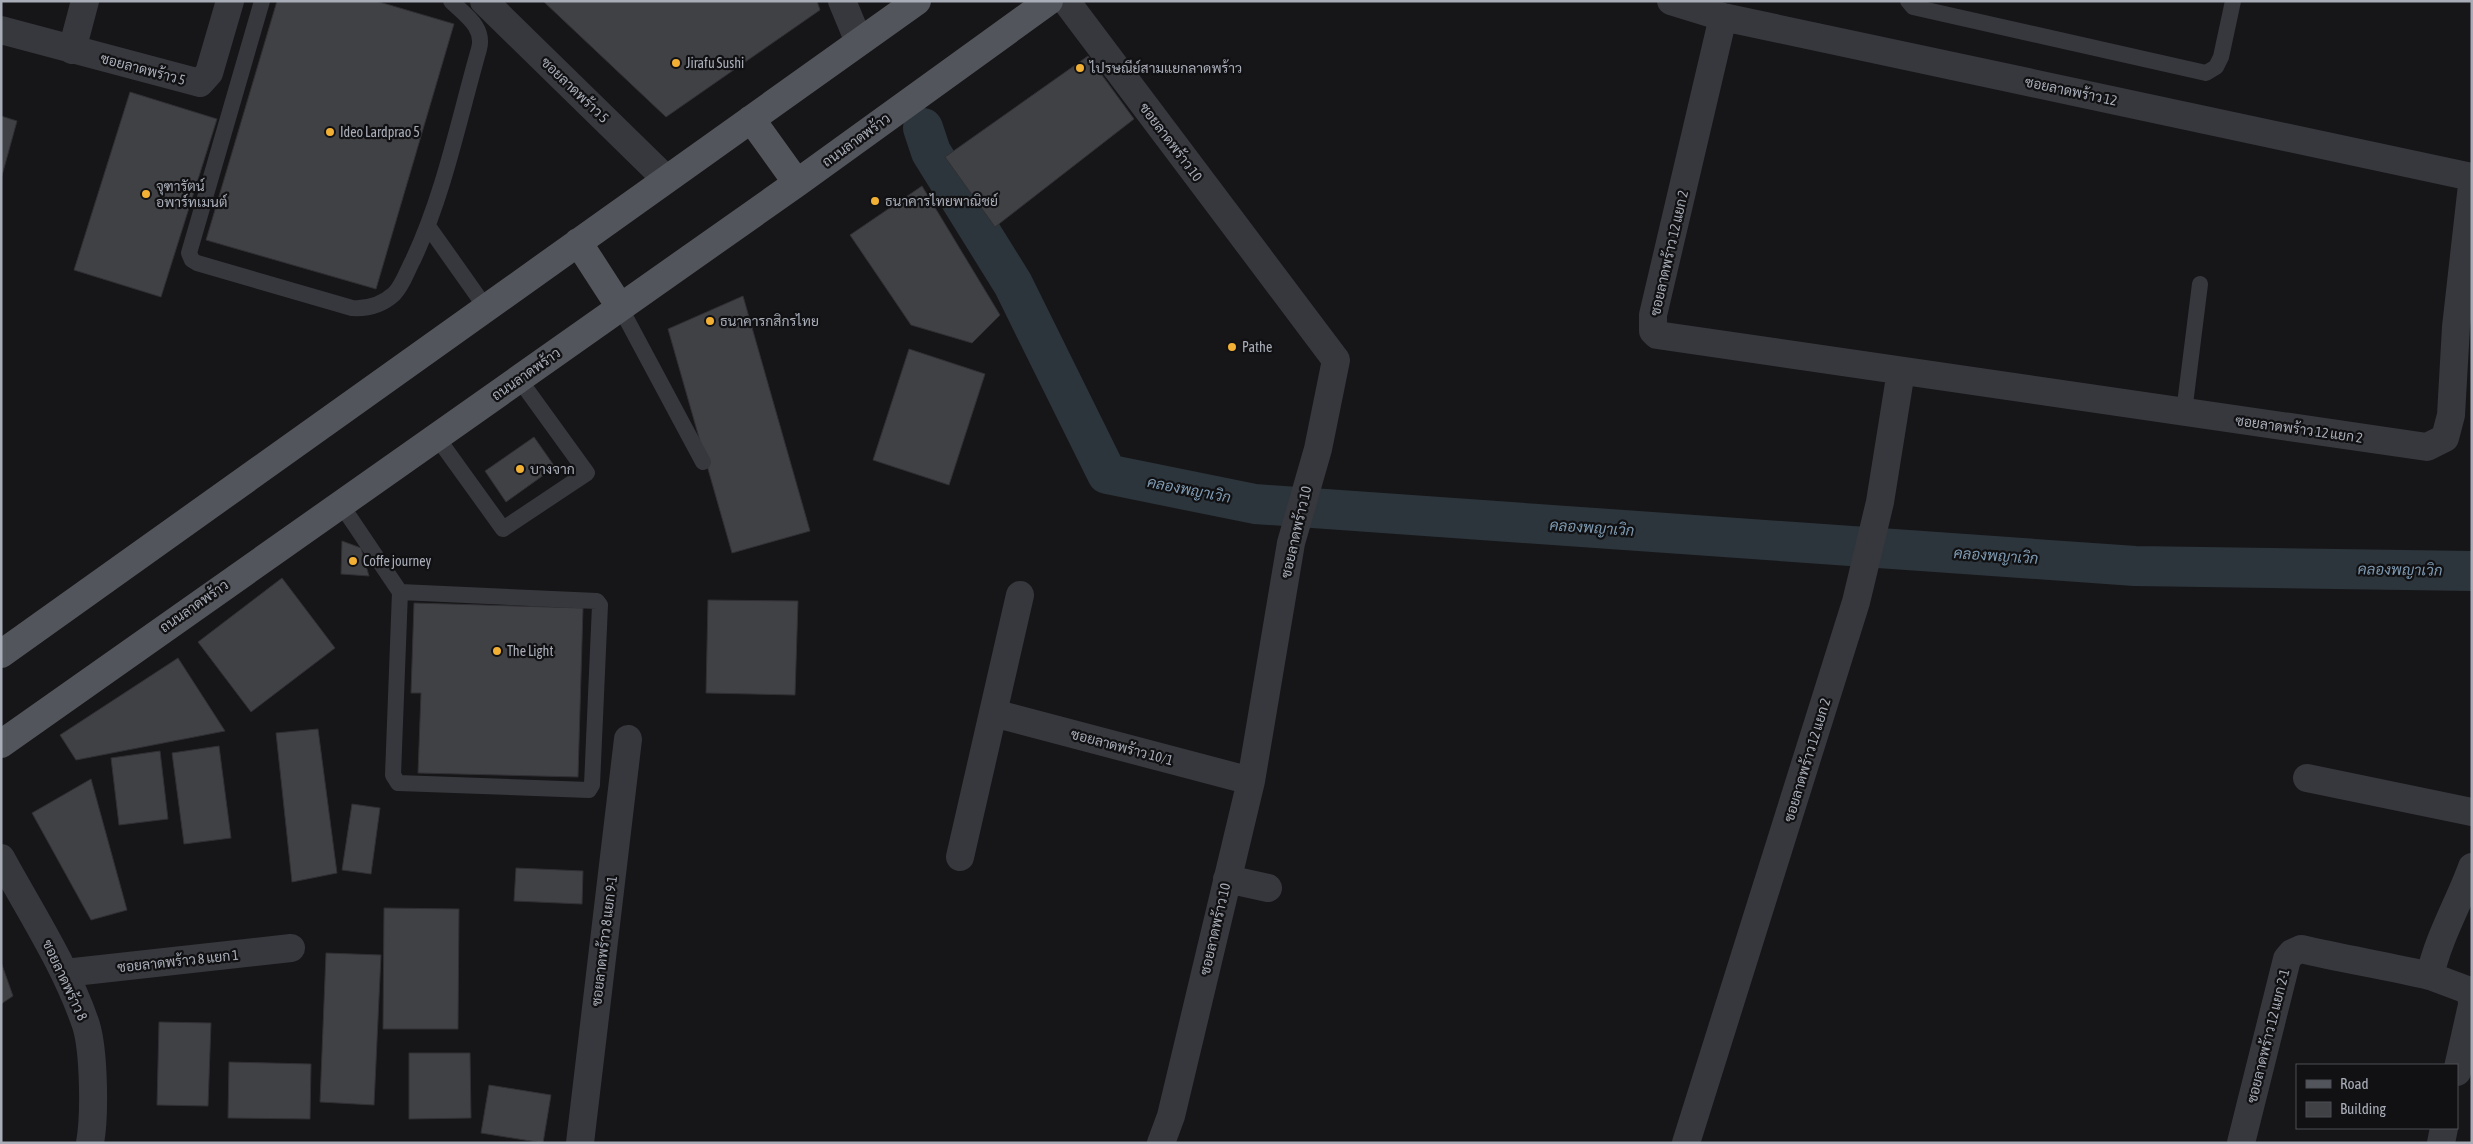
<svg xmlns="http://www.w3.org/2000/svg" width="2473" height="1144" viewBox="0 0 2473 1144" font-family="'Asap Condensed',Sarabun,sans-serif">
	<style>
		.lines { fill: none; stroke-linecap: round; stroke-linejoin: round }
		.canal { stroke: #2c353c; stroke-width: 40 }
		.building { fill: #404145; stroke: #303034 }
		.lane { stroke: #37383d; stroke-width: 16 }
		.street { stroke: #37383d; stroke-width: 28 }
		.primary { stroke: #53555c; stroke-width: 28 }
		.poi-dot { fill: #f2b134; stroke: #111113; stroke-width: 2 }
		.labels { text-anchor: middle; stroke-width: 4.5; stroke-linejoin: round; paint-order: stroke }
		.poi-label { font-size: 14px; fill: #a8adb8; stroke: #111113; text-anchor: start }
		.street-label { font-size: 14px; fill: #a8adb8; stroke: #111113 }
		.water-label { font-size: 15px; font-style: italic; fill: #7f9bb3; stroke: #111113 }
	</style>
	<rect width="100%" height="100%" fill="#161618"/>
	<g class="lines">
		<path class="canal" d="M923,128L931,152L1013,284L1107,474L1255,504L2135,566L2472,571"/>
	</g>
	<path class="building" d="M277,1H376L454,24L376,289L206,240Z
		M543,1H817L820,10L666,117Z
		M1088,56L1134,119L995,227L945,157Z
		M130,92L217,119L161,297L74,270Z
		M1,116L17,121L1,179Z
		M922,186L1000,315L972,343L911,325L850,235Z
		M743,296L810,531L732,553L668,329Z
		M909,349L985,374L949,485L873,460Z
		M534,437L555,467L506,502L485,471Z
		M342,541L361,548L369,576L341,574Z
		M282,578L335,648L251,712L198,642Z
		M708,600L798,601L795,695L706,693Z
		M414,603L583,608L578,777L418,773L421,693H411Z
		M178,658L225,731L76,760L60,735Z
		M318,729L337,873L292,882L276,733Z
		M219,746L231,838L184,844L172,753Z
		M160,751L168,819L119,825L111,758Z
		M91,779L127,910L91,920L32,813Z
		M352,804L380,808L371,874L342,870Z
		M516,868L583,871L582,904L514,901Z
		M384,908L459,909L458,1029H383Z
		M326,953L381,955L374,1105L320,1102Z
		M1,962L13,996L1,1004Z
		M159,1022L211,1023L208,1106L157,1105Z
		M409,1053H470L471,1118L409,1119Z
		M229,1062L311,1064L310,1119L228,1118Z
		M489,1085L551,1095L543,1143L481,1133Z"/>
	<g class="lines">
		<path class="lane" d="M262,1L189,253L192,260L197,263L352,308C368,309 382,305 394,294C403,285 407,271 413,260C444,194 459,119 479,49C485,27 465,15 451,1
			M1908,1L1913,7L2206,73L2216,67L2221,57L2233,1
			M428,226L486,308
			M620,307L703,462
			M2184,412L2200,284
			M436,436L503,529L587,473L519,379
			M340,503L400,592L393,775L398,783L589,790L592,785L600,605L597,601L400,592"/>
		<path class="street" d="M484,1L666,179
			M842,1L859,42
			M1066,1L1336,360L1318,449L1291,543L1251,781L1171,1116L1161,1143
			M1671,1L1723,17L2472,177
			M1723,17L1653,315V331L1657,335L2427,447L2445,438L2451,415L2456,327L2472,185
			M1,30L200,83L209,73L230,1
			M72,50L85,1
			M993,713L1251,781
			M2307,778L2472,812
			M960,857L1020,595
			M1,858C31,913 66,966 86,1025C94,1051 95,1116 90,1143
			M1227,879L1268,888
			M65,973L291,948
			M2430,976L2470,991L2472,1002
			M2457,1072L2472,1005
			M580,1143L628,739
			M1686,1143L1856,602L1880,502L1901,371
			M2241,1143L2287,959L2292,953L2301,949C2344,959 2387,966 2430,976C2438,938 2459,903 2472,867
			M2441,1143L2444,1128"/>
		<path class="primary" d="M751,119L797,183
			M578,242L620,307
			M1,654L917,1
			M1,744L797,183L1049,1"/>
	</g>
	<g class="poi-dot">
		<circle cx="676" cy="63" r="5"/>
		<circle cx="1080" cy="68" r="5"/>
		<circle cx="330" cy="132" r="5"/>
		<circle cx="146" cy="194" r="5"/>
		<circle cx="875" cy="201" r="5"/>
		<circle cx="710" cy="321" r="5"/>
		<circle cx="1232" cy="347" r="5"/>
		<circle cx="520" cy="469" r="5"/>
		<circle cx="353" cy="561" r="5"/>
		<circle cx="497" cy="651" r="5"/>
	</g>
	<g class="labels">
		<g class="poi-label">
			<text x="686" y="68">Jirafu Sushi</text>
			<text x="1090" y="73">ไปรษณีย์สามแยกลาดพร้าว</text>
			<text x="340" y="137">Ideo Lardprao 5</text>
			<text x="156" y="191">จุฑารัตน์<tspan x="156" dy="16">อพาร์ทเมนต์</tspan></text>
			<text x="885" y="206">ธนาคารไทยพาณิชย์</text>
			<text x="720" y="326">ธนาคารกสิกรไทย</text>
			<text x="1242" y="352">Pathe</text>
			<text x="530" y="474">บางจาก</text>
			<text x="363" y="566">Coffe journey</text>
			<text x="507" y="656">The Light</text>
		</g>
		<g class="street-label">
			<text transform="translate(143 69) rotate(15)" y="5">ซอยลาดพร้าว 5</text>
			<text transform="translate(575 90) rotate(44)" y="5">ซอยลาดพร้าว 5</text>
			<text transform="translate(2071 91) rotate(12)" y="5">ซอยลาดพร้าว 12</text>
			<text transform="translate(856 140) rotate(-36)" y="5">ถนนลาดพร้าว</text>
			<text transform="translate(1171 142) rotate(53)" y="5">ซอยลาดพร้าว 10</text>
			<text transform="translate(1669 253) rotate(-77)" y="5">ซอยลาดพร้าว 12 แยก 2</text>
			<text transform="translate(526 374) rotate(-35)" y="5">ถนนลาดพร้าว</text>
			<text transform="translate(2299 429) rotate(8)" y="5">ซอยลาดพร้าว 12 แยก 2</text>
			<text transform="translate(1296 532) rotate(-77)" y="5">ซอยลาดพร้าว 10</text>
			<text transform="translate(194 606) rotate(-35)" y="5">ถนนลาดพร้าว</text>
			<text transform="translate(1122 747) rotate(15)" y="5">ซอยลาดพร้าว 10/1</text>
			<text transform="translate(1807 760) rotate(-73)" y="5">ซอยลาดพร้าว 12 แยก 2</text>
			<text transform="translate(1215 929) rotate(-77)" y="5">ซอยลาดพร้าว 10</text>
			<text transform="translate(604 941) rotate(-83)" y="5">ซอยลาดพร้าว 8 แยก 9-1</text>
			<text transform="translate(178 961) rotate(-6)" y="5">ซอยลาดพร้าว 8 แยก 1</text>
			<text transform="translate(65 980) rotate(65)" y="5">ซอยลาดพร้าว 8</text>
			<text transform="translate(2268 1036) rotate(-76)" y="5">ซอยลาดพร้าว 12 แยก 2-1</text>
		</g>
		<g class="water-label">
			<text transform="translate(1189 490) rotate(11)" y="5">คลองพญาเวิก</text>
			<text transform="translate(1592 528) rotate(4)" y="5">คลองพญาเวิก</text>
			<text transform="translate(1996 556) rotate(4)" y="5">คลองพญาเวิก</text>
			<text transform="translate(2400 570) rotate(1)" y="5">คลองพญาเวิก</text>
		</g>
	</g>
	<rect width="2473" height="1144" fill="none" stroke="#a8adb8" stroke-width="5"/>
	<rect x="2296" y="1064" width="162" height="65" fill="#111113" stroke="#4d4f55"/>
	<rect x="2306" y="1080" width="25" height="8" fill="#53555c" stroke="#4d4f55"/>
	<text x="2340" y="1089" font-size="15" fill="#a8adb8">Road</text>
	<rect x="2306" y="1102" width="25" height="15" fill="#404145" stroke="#4d4f55"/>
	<text x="2340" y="1114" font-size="15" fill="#a8adb8">Building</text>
</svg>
